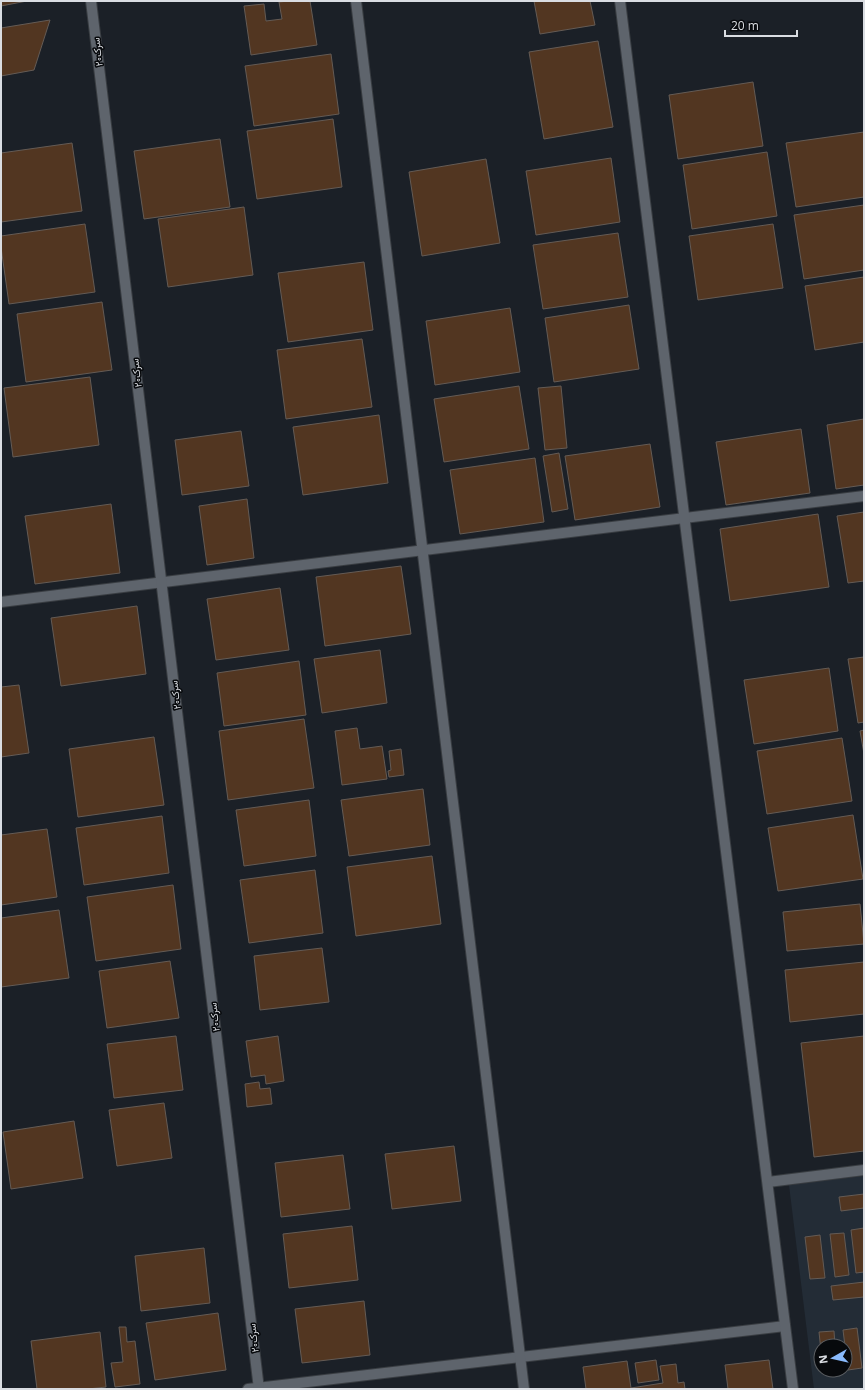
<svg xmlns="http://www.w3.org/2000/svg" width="865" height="1390" viewBox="0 0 865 1390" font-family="'Open Sans',Vazirmatn,sans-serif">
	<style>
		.built { fill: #232c36; fill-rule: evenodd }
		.building { fill: #523621; stroke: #645b55 }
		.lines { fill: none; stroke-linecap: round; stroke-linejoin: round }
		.lane-casing { stroke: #393d42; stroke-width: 12 }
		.street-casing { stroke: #393d42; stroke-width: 12 }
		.lane { stroke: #5e646c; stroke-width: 10 }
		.street { stroke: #5e646c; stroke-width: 10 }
		.labels { text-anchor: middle; stroke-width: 3; stroke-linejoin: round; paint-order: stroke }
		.street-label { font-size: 10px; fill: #dadde2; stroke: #07090c }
	</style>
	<rect width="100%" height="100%" fill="#1b2027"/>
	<path class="built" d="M864,1176V1389H814L789,1185ZM821,1346H845V1370H821Z"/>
	<path class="building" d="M1,1H27L1,6Z
		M289,1H310L317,45L251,55L244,6L264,4L266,21L282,19L279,2Z
		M534,1H590L595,25L540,34Z
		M50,20L34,70L1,76V28Z
		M598,41L613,127L544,139L529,52Z
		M331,54L339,114L254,126L245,66Z
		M753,82L763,146L678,159L669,95Z
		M333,119L342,187L257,199L247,131Z
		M864,132V197L796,207L786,143Z
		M220,139L230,207L144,219L134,151Z
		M72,143L82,211L1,222V153Z
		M767,152L777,216L692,229L683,165Z
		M611,158L620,222L536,235L526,171Z
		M486,159L500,243L422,256L409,172Z
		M864,205V270L804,279L794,215Z
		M244,207L253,275L168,287L158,219Z
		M85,224L95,292L9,304L1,247V236Z
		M773,224L783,288L698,300L689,236Z
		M618,233L628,297L543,309L533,245Z
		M364,262L373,330L288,342L278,273Z
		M864,277V342L815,350L805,286Z
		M102,302L112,370L26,382L17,314Z
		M629,305L639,369L554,382L545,318Z
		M510,308L520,372L435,385L426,321Z
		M362,339L372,407L286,419L277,350Z
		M90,377L99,445L13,457L4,388Z
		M519,386L529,449L444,462L434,399Z
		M561,386L567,448L545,450L538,388Z
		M379,415L388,483L303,495L293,427Z
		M864,419V485L836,489L827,425Z
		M801,429L810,493L726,505L716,442Z
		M241,431L249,486L182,495L175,440Z
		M650,444L660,507L575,520L565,456Z
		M559,453L568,509L552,512L543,456Z
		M535,458L544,522L460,534L450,470Z
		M247,499L254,558L207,565L199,506Z
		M111,504L120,573L35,584L25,516Z
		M864,512V581L848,583L837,516Z
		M818,514L829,587L730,601L720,529Z
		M401,566L411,634L325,646L316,577Z
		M280,588L289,650L216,660L207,599Z
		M137,606L146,674L61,686L51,618Z
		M380,650L387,703L322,713L314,659Z
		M864,657V722L858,723L848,659Z
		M299,661L306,715L224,726L217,673Z
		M829,668L838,731L754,744L744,680Z
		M19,685L29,753L1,757V687Z
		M304,719L314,788L228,800L219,731Z
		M357,728L360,749L382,746L387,779L342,785L335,731Z
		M864,730V754L860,731Z
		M154,737L164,805L78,817L69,749Z
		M842,738L852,801L767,814L757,751Z
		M401,749L404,775L389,777L388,771L391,770L389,751Z
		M423,789L430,845L349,856L341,800Z
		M309,800L316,856L244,866L236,810Z
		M853,815L863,879L778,891L768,828Z
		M162,816L169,873L84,885L76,828Z
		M47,829L57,897L1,905V835Z
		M432,856L441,924L356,936L347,867Z
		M315,870L323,933L249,943L240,880Z
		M173,885L181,949L96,961L87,897Z
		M860,904L864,944L787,951L783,912Z
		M59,910L69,978L1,987V918Z
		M322,948L329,1002L260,1010L254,956Z
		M170,961L179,1018L107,1028L99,971Z
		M864,962V1014L790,1022L785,970Z
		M176,1036L183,1090L114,1098L107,1044Z
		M278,1036L284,1081L266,1084L265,1075L251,1077L246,1041Z
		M864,1036V1151L814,1157L801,1043Z
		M259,1082L260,1089L270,1088L272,1104L247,1107L245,1084Z
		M164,1103L172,1158L117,1166L109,1110Z
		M74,1121L83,1178L11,1189L3,1132Z
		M454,1146L461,1201L392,1209L385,1154Z
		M343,1155L350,1209L281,1217L275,1163Z
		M864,1194V1208L841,1211L839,1197Z
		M352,1226L358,1280L289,1288L283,1234Z
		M864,1228V1272L856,1273L851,1230Z
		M844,1233L849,1275L835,1277L830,1234Z
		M820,1235L825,1278L810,1279L805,1237Z
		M204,1248L210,1303L141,1311L135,1256Z
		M864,1282V1297L833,1300L831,1286Z
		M364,1301L370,1355L302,1363L295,1309Z
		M218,1313L226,1370L155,1380L146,1323Z
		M119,1327H126L127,1342L135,1341L140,1384L115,1387L111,1363L123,1362Z
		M857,1328L862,1368L848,1370L843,1330Z
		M834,1331L835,1346H821V1351L819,1332Z
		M100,1332L106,1387L88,1389H37L31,1341Z
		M656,1360L659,1380L638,1383L635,1363Z
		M769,1360L773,1389H728L725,1365Z
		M627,1361L631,1388L663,1383L660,1366L676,1364L678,1383L684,1382L685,1389H586L583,1367Z
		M823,1370H838V1371L823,1372Z"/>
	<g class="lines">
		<g class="lane-casing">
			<path id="lane" d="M1,602L864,496
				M768,1182L864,1170
				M248,1389L785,1326"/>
		</g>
		<g class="street-casing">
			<path id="street" d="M91,1L259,1389
				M356,1L524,1389
				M620,1L793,1389"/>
		</g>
		<use href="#lane" class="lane"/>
		<use href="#street" class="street"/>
	</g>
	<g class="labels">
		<g class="street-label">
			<text transform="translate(97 52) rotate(-97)" y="4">سرک۲۰</text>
			<text transform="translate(136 373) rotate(-97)" y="4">سرک۲۰</text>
			<text transform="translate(175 695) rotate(-97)" y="4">سرک۲۰</text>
			<text transform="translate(214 1017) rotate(-97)" y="4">سرک۲۰</text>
			<text transform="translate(253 1338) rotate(-97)" y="4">سرک۲۰</text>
		</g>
	</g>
	<rect width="865" height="1390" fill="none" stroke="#dadde2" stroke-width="4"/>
	<g transform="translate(833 1358) rotate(262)"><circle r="19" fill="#07090c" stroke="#5b5e62"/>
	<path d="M0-3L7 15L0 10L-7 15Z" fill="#89bafc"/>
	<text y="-6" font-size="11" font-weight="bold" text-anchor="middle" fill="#dadde2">N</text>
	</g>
	<path d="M725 30v6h72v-6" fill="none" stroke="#dadde2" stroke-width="2"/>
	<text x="731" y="30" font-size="12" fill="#dadde2" stroke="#07090c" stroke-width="3" paint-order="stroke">20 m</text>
</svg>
